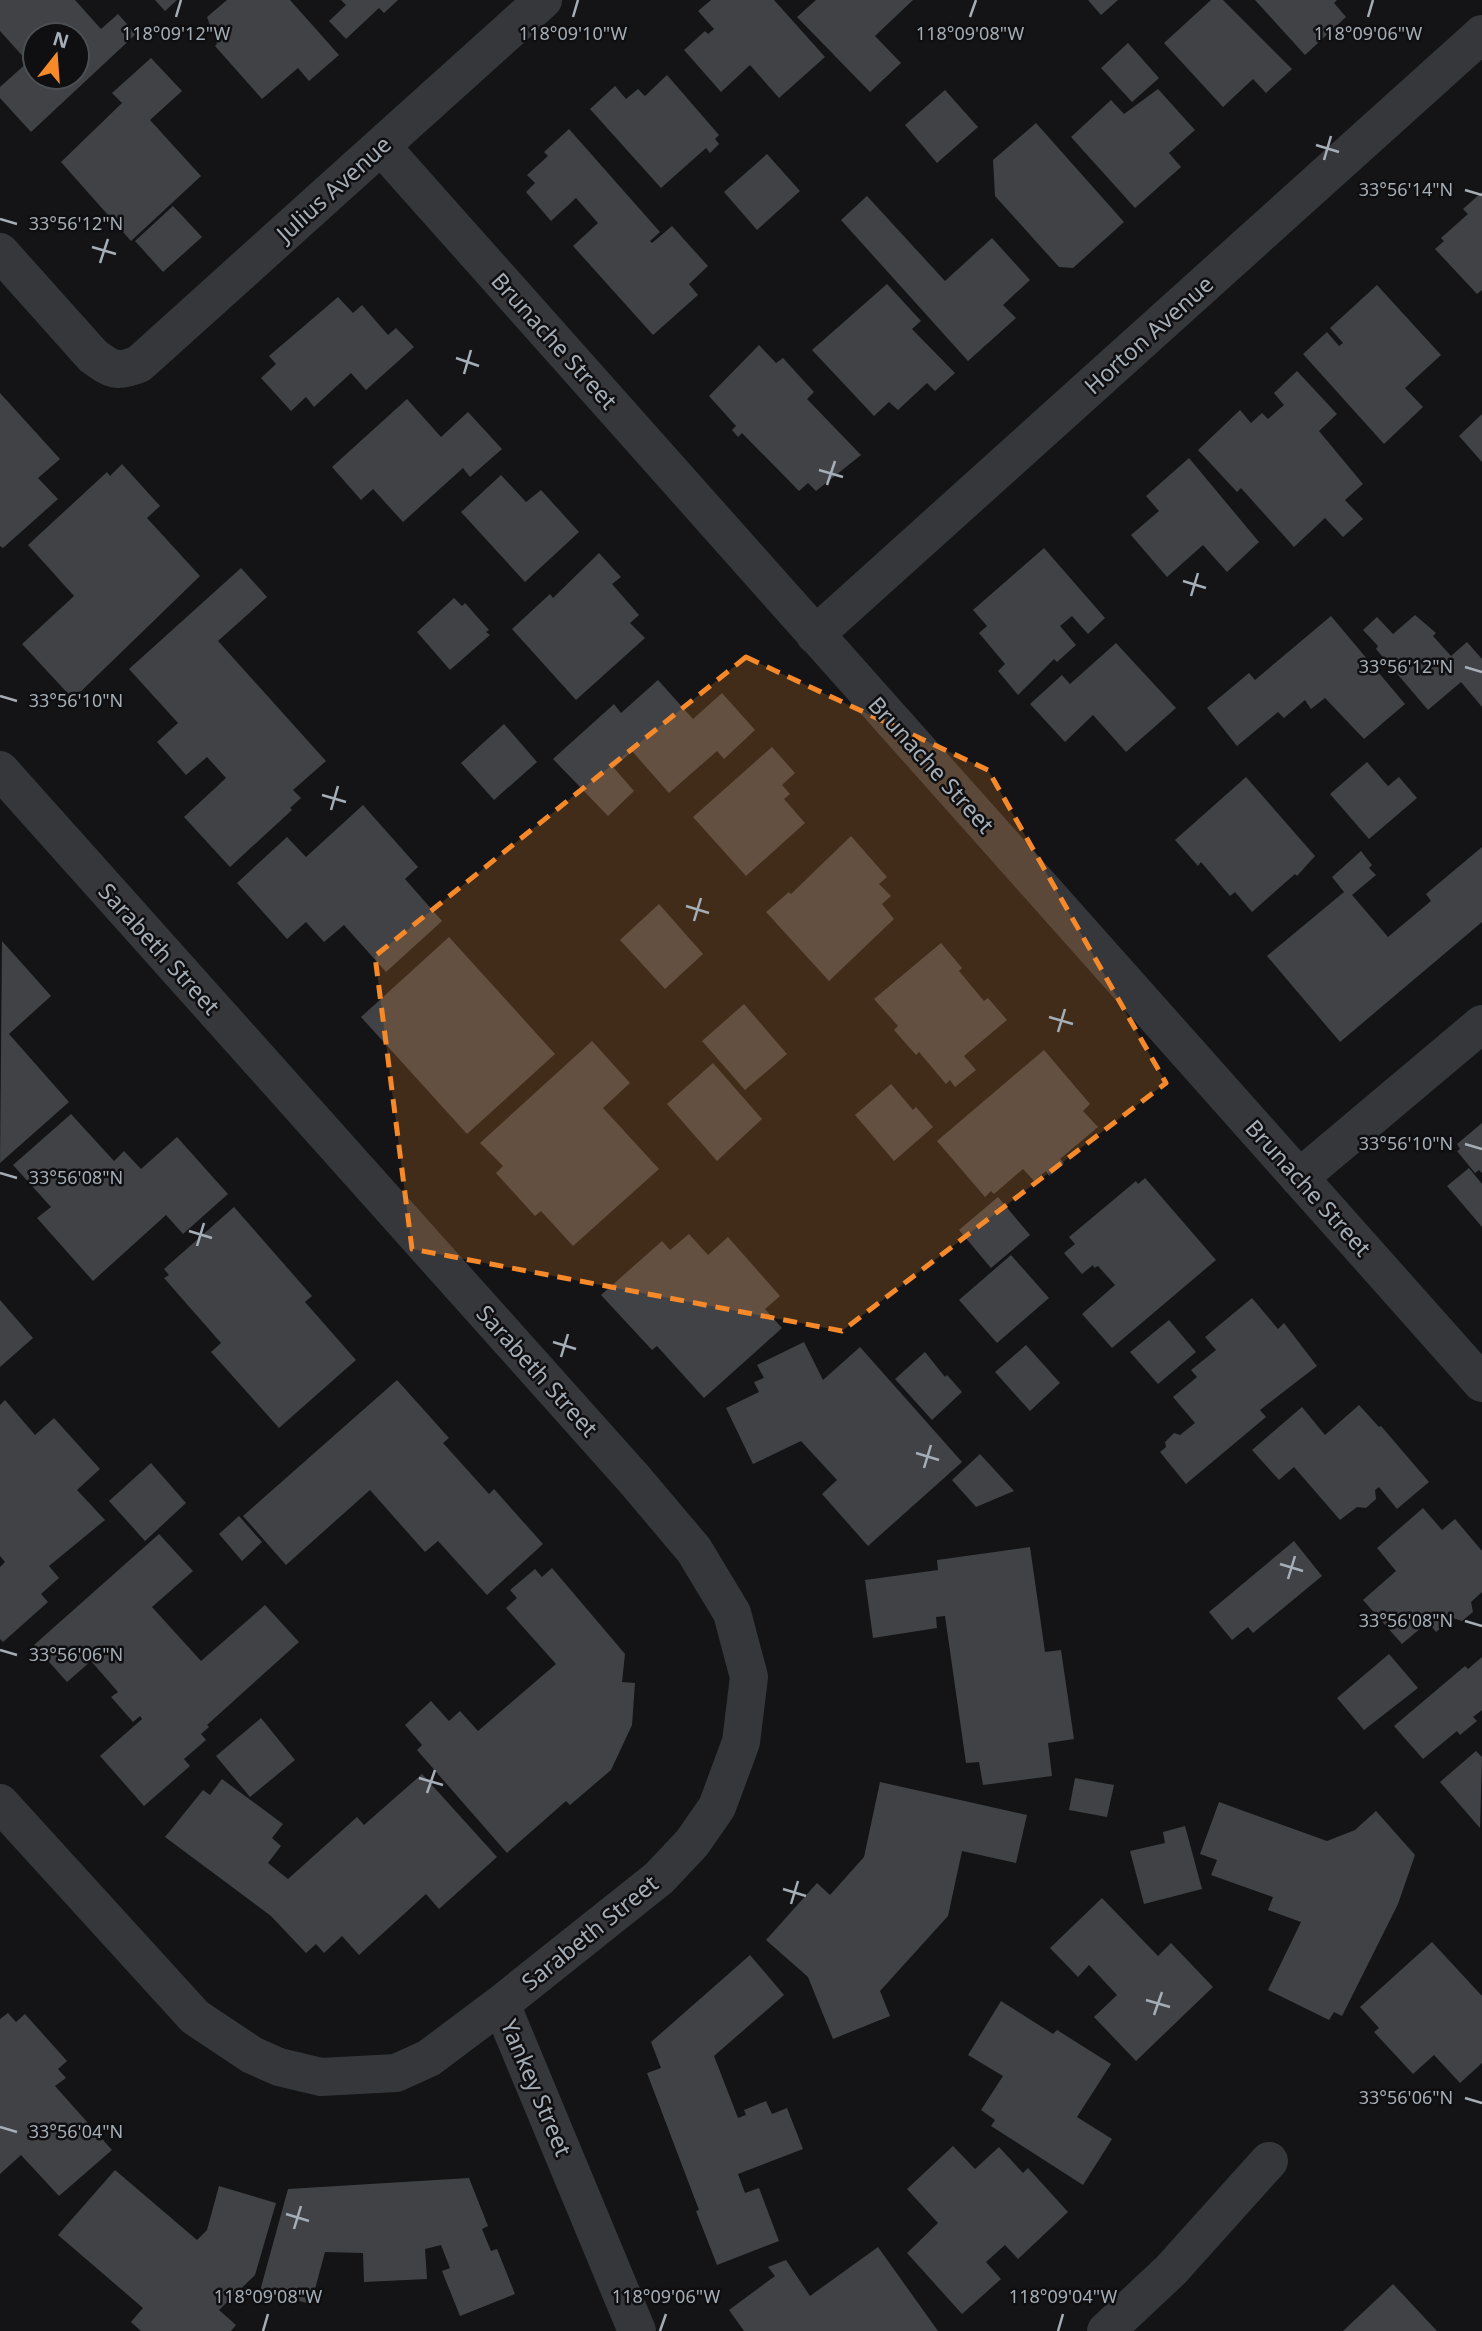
<svg xmlns="http://www.w3.org/2000/svg" width="1482" height="2331" viewBox="0 0 1482 2331" font-family="'Noto Sans',sans-serif">
	<style>
		.building { fill: #404246; fill-rule: evenodd }
		.lines { fill: none; stroke-linecap: round; stroke-linejoin: round }
		.street { stroke: #35373b; stroke-width: 38 }
		.marked { fill: #f68a2b; fill-opacity: 0.2; stroke: #f68a2b; stroke-width: 5; stroke-dasharray: 14 9; stroke-linejoin: round }
		.ticks { fill: none; stroke: #a5aeb6; stroke-width: 2.5 }
		.labels { text-anchor: middle; stroke-width: 5; stroke-linejoin: round; paint-order: stroke }
		.street-label { font-size: 23px; fill: #a5aeb6; stroke: #0f0f11 }
		.ticks-label { font-size: 18px; text-anchor: middle; fill: #a5aeb6; stroke: #0f0f11; stroke-width: 5; stroke-linejoin: round; paint-order: stroke }
	</style>
	<rect width="100%" height="100%" fill="#141416"/>
	<path class="building" d="M0,0H75L101,29L118,14L136,34L31,132L0,98V87L28,62L0,31ZM35,35H77V77H35Z
		M155,0H177L165,11Z
		M227,0H290L339,55L309,81L298,68L262,99L215,46L217,44L207,17Z
		M341,0H398L384,13L379,8L346,39L329,21L346,5Z
		M711,0H774L825,57L779,98L750,65L721,92L684,50L705,31L708,34L714,29L698,11Z
		M816,0H913L875,36L901,63L870,92L797,17Z
		M1088,0H1118L1101,15Z
		M1211,0H1223L1292,69L1266,93L1253,79L1223,107L1164,43Z
		M1255,0H1337L1334,3L1346,17L1305,55Z
		M1128,43L1159,78L1132,102L1101,68Z
		M151,58L182,91L150,120L201,176L131,241L61,162L122,103L112,93Z
		M667,75L719,135L715,139L719,144L710,153L706,148L661,188L590,109L615,86L626,99L638,89L645,96Z
		M1158,89L1195,130L1169,153L1181,167L1135,208L1071,137L1111,100L1124,114Z
		M945,90L978,127L937,163L905,125Z
		M1036,123L1124,222L1073,268L1059,267L995,196L993,160Z
		M569,129L660,232L650,241L652,243L672,226L708,266L689,284L698,295L653,335L573,246L598,223L576,198L551,221L526,192L535,183L527,175L548,156L544,152Z
		M767,154L800,191L757,230L724,192Z
		M1482,192V290L1477,294L1435,249L1444,241L1441,238L1468,214L1463,209Z
		M867,196L945,281L992,238L1030,280L1003,305L1016,318L968,361L841,220Z
		M173,206L202,237L163,272L135,241Z
		M887,284L921,321L912,329L955,373L935,391L927,383L898,410L889,402L874,416L812,350Z
		M1377,285L1441,355L1405,388L1423,407L1384,444L1303,354L1327,332L1339,346L1343,343L1330,328Z
		M338,297L353,313L362,305L388,335L396,328L414,347L366,390L351,373L314,407L306,397L291,411L261,378L276,364L269,356Z
		M759,345L776,363L783,358L814,392L807,399L861,455L816,491L808,483L799,491L742,433L738,437L732,430L736,426L709,396Z
		M1297,371L1337,414L1319,431L1363,484L1345,500L1363,519L1343,537L1325,518L1294,547L1241,488L1237,492L1198,450L1240,410L1251,423L1262,413L1268,419L1284,405L1274,393Z
		M0,393L60,459L38,478L58,499L3,548L0,546Z
		M407,399L441,437L468,412L502,449L470,477L463,468L403,522L373,489L361,500L332,467Z
		M1482,414V462L1459,436Z
		M1189,458L1259,542L1227,572L1203,545L1167,577L1131,535L1159,511L1146,496Z
		M122,464L160,506L147,518L200,576L73,699L22,644L74,596L28,545L107,472L110,476Z
		M501,475L526,502L541,490L579,532L525,582L461,512Z
		M1044,548L1105,618L1088,634L1072,616L1060,626L1076,645L1057,662L1054,659L1018,695L998,671L1005,664L979,633L987,626L973,610Z
		M599,553L621,577L612,584L639,615L630,623L645,638L576,700L512,629L550,594L553,598Z
		M241,568L267,597L218,641L326,761L293,790L301,798L290,808L292,810L230,867L184,817L226,778L207,757L186,775L157,742L178,723L129,669Z
		M454,598L462,606L465,603L489,630L486,632L490,635L450,670L417,632Z
		M1415,615L1436,633L1433,636L1451,656L1467,642L1482,659V707L1461,682L1428,710L1376,649L1378,646L1363,630L1377,617L1393,634Z
		M1331,616L1405,704L1364,739L1325,698L1311,709L1305,700L1284,718L1278,712L1237,746L1207,708L1249,673L1255,680Z
		M1116,643L1176,708L1126,752L1093,715L1065,742L1030,704L1062,675L1070,684Z
		M658,680L693,719L722,693L755,730L724,759L717,751L669,793L632,751L614,768L634,791L608,816L553,759L614,704L621,713Z
		M504,724L537,762L494,800L461,763Z
		M772,747L795,773L782,785L790,794L784,799L805,823L746,876L693,817Z
		M1367,762L1388,786L1399,777L1417,798L1369,839L1330,794Z
		M1246,777L1315,856L1297,876L1295,874L1252,912L1235,892L1230,896L1201,862L1198,866L1175,840Z
		M363,805L418,867L405,879L442,921L386,972L344,925L324,942L306,922L287,939L237,883L287,837L306,857Z
		M851,836L887,877L879,884L891,896L882,904L894,919L829,981L766,912L789,892L791,894Z
		M1482,847V922L1340,1042L1267,956L1344,892L1332,877L1361,851L1372,865L1369,868L1376,875L1352,895L1388,937L1431,901L1426,894Z
		M659,904L703,954L665,989L620,940Z
		M449,937L555,1054L467,1134L361,1017Z
		M2,941L51,996L9,1034L69,1102L0,1163Z
		M941,943L962,968L959,971L984,1001L988,998L1007,1020L964,1056L976,1070L955,1087L950,1080L946,1084L919,1052L916,1055L894,1030L898,1026L874,999Z
		M744,1004L787,1054L745,1090L702,1041Z
		M592,1041L630,1083L603,1108L659,1169L573,1246L541,1211L535,1216L496,1173L503,1166L480,1143Z
		M1044,1050L1090,1104L1083,1111L1098,1127L1060,1159L1064,1163L1049,1176L1046,1171L1034,1181L1023,1169L994,1194L991,1191L985,1197L937,1141Z
		M713,1063L762,1119L717,1161L667,1104Z
		M891,1084L913,1110L916,1107L933,1127L894,1161L855,1115Z
		M71,1114L114,1161L124,1151L141,1169L177,1137L228,1194L183,1234L166,1215L93,1281L37,1218L51,1207L13,1165Z
		M1482,1123V1173L1479,1170L1475,1173L1457,1151L1460,1149L1457,1144Z
		M1469,1168L1482,1184V1227L1447,1186Z
		M1145,1178L1216,1260L1112,1348L1082,1314L1115,1285L1098,1266L1094,1268L1093,1265L1082,1274L1064,1253L1075,1244L1069,1237L1136,1181L1138,1184Z
		M998,1197L1030,1235L991,1268L959,1230Z
		M234,1207L312,1296L305,1302L356,1360L279,1428L211,1352L221,1343L164,1278L169,1275L164,1269Z
		M689,1234L708,1255L728,1237L780,1296L765,1309L782,1328L704,1398L657,1346L652,1350L601,1295L662,1241L670,1250Z
		M1011,1255L1049,1298L997,1343L959,1300Z
		M1252,1298L1278,1329L1284,1323L1317,1366L1260,1410L1266,1417L1186,1484L1160,1452L1166,1447L1165,1442L1174,1433L1180,1435L1195,1423L1173,1397L1197,1377L1191,1370L1216,1350L1205,1337Z
		M0,1300L33,1338L0,1367Z
		M1169,1320L1196,1352L1158,1384L1130,1352Z
		M804,1342L823,1380L860,1347L962,1462L868,1546L822,1494L837,1480L801,1441L753,1464L726,1408L759,1392L754,1382L764,1378L757,1365Z
		M1026,1345L1060,1383L1030,1411L995,1372Z
		M925,1352L945,1377L947,1375L962,1392L932,1420L895,1379Z
		M397,1380L449,1438L443,1443L489,1494L494,1489L543,1544L487,1595L438,1541L425,1552L370,1490L286,1565L243,1516Z
		M5,1400L35,1435L54,1418L100,1469L77,1490L105,1520L49,1566L59,1578L41,1594L48,1602L3,1642L0,1639V1567L5,1562L0,1556V1405Z
		M1359,1405L1379,1427L1381,1426L1429,1482L1397,1509L1379,1487L1375,1490L1376,1499L1366,1508L1357,1507L1340,1520L1294,1467L1279,1480L1252,1450L1302,1407L1325,1435Z
		M980,1454L1014,1491L976,1507L952,1480Z
		M151,1463L186,1503L145,1541L109,1501Z
		M1423,1508L1442,1530L1455,1519L1482,1551V1592L1471,1602L1473,1612L1462,1621L1453,1618L1436,1632L1428,1622L1402,1644L1363,1600L1396,1571L1377,1548Z
		M239,1516L262,1542L242,1561L219,1534Z
		M159,1534L193,1571L152,1607L201,1661L265,1605L299,1642L207,1725L209,1727L201,1734L206,1740L184,1759L190,1766L144,1806L100,1756L142,1719L140,1716L133,1722L111,1697L118,1692L91,1661L67,1682L34,1645Z
		M1294,1541L1322,1576L1253,1633L1248,1627L1232,1640L1209,1612Z
		M1030,1547L1045,1652L1061,1650L1074,1739L1048,1743L1052,1776L983,1785L979,1762L966,1763L945,1616L936,1617L937,1628L873,1638L865,1580L938,1570L937,1560Z
		M552,1568L625,1654L622,1682L635,1683L632,1725L611,1770L570,1805L566,1801L507,1853L417,1750L422,1745L405,1725L431,1701L449,1721L460,1711L478,1731L556,1664L506,1608L517,1598L510,1590L535,1569L542,1577Z
		M1389,1654L1418,1688L1364,1730L1337,1698Z
		M1482,1657V1710L1473,1717L1477,1721L1460,1735L1457,1731L1423,1759L1394,1726L1465,1666L1468,1669Z
		M261,1718L295,1760L250,1797L216,1756Z
		M1476,1751L1482,1757L1480,1828L1440,1782Z
		M422,1774L497,1857L439,1909L426,1894L359,1955L342,1936L324,1953L316,1944L306,1953L271,1916L165,1837L203,1790L210,1795L222,1779L283,1824L272,1838L281,1846L268,1863L288,1879L357,1817L364,1825Z
		M1075,1778L1114,1785L1107,1817L1069,1810Z
		M880,1782L1027,1815L1016,1863L962,1851L948,1916L880,1991L890,2016L833,2039L808,1977L766,1940L817,1883L830,1895L864,1857Z
		M1219,1802L1327,1841L1355,1830L1376,1811L1415,1855L1398,1904L1342,2016L1334,2012L1329,2020L1268,1990L1301,1922L1268,1910L1273,1897L1211,1875L1217,1860L1200,1854Z
		M1185,1826L1202,1889L1144,1904L1130,1851L1165,1843L1163,1832Z
		M1102,1898L1158,1956L1171,1943L1213,1987L1136,2061L1094,2017L1117,1995L1089,1965L1078,1977L1050,1948Z
		M1432,1942L1482,1996V2063L1460,2083L1434,2055L1413,2074L1374,2032L1379,2028L1360,2007Z
		M750,1955L784,1995L714,2056L738,2118L746,2115L744,2110L766,2101L772,2114L787,2108L803,2149L738,2174L745,2193L759,2188L779,2241L717,2265L696,2211L699,2210L647,2073L661,2068L651,2042Z
		M1001,2001L1053,2034L1057,2030L1111,2064L1077,2117L1112,2139L1083,2185L991,2126L995,2120L981,2110L1003,2076L968,2055Z
		M8,2013L16,2022L25,2014L67,2061L58,2069L66,2078L55,2086L112,2150L59,2196L21,2155L0,2174V2019Z
		M953,2146L975,2169L999,2147L1023,2173L1028,2168L1068,2212L1018,2259L1005,2245L986,2262L1001,2279L962,2314L907,2253L938,2223L907,2189Z
		M115,2170L197,2240L207,2230L219,2186L276,2203L255,2275L219,2310L236,2325L231,2331H141L131,2322L143,2308L58,2235Z
		M469,2178L488,2226L482,2229L491,2251L497,2249L515,2294L460,2316L442,2271L450,2268L441,2245L425,2249L427,2279L364,2282L363,2253L325,2252L311,2304L260,2291L288,2189Z
		M878,2247L938,2331H744L729,2310L775,2276L768,2267L786,2260L810,2296Z
		M1393,2284L1437,2331H1343Z"/>
	<g class="lines">
		<path class="street" d="M381,146L1482,1383
			M0,252L93,356C112,370 117,373 139,364L543,0
			M815,635L1482,34
			M0,770L634,1479L694,1550L732,1613L749,1677L741,1742L717,1807L692,1843L659,1878L501,2004
			M1299,1178L1482,1024
			M0,1803L195,2017L252,2055L279,2067L321,2077L396,2073L429,2058L501,2004L637,2331
			M1106,2331L1171,2270L1269,2161"/>
	</g>
	<path class="marked" d="M746,657L988,770L1166,1083L842,1331L412,1249L375,956Z"/>
	<path class="ticks" d="M176,17L181,0M573,17L578,0M970,17L976,0M1368,17L1373,0M1316,145L1339,152M1324,160L1331,136M1465,190L1482,195M0,219L17,224M92,247L116,254M100,263L108,239M456,358L479,366M464,374L471,350M819,470L843,477M827,485L835,461M1183,581L1206,588M1191,596L1198,573M1465,667L1482,672M0,696L17,701M322,795L346,802M331,810L338,786M686,906L709,913M694,921L701,898M1049,1017L1073,1024M1058,1032L1065,1009M1465,1144L1482,1149M0,1173L17,1178M189,1231L212,1238M197,1246L204,1223M553,1342L576,1349M561,1357L568,1334M916,1453L939,1460M924,1468L931,1445M1280,1564L1303,1571M1288,1579L1295,1556M1465,1621L1482,1626M0,1650L17,1655M419,1778L443,1785M427,1793L435,1770M783,1889L806,1896M791,1904L798,1881M1146,2000L1170,2007M1154,2015L1162,1992M1465,2098L1482,2103M0,2127L17,2132M286,2214L309,2221M294,2229L301,2206M263,2331L268,2314M660,2331L666,2314M1058,2331L1063,2314"/>
	<g class="labels">
		<g class="street-label">
			<text transform="translate(334 189) rotate(-42)" y="8">Julius Avenue</text>
			<text transform="translate(1149 335) rotate(-42)" y="8">Horton Avenue</text>
			<text transform="translate(554 341) rotate(48)" y="8">Brunache Street</text>
			<text transform="translate(931 765) rotate(48)" y="8">Brunache Street</text>
			<text transform="translate(159 949) rotate(48)" y="8">Sarabeth Street</text>
			<text transform="translate(1308 1188) rotate(48)" y="8">Brunache Street</text>
			<text transform="translate(537 1371) rotate(48)" y="8">Sarabeth Street</text>
			<text transform="translate(590 1933) rotate(-39)" y="8">Sarabeth Street</text>
			<text transform="translate(536 2088) rotate(67)" y="8">Yankey Street</text>
		</g>
	</g>
	<g class="ticks-label">
		<text x="176" y="40">118°09'12"W</text>
		<text x="573" y="40">118°09'10"W</text>
		<text x="970" y="40">118°09'08"W</text>
		<text x="1368" y="40">118°09'06"W</text>
		<text x="1406" y="196">33°56'14"N</text>
		<text x="76" y="230">33°56'12"N</text>
		<text x="1406" y="673">33°56'12"N</text>
		<text x="76" y="707">33°56'10"N</text>
		<text x="1406" y="1150">33°56'10"N</text>
		<text x="76" y="1184">33°56'08"N</text>
		<text x="1406" y="1627">33°56'08"N</text>
		<text x="76" y="1661">33°56'06"N</text>
		<text x="1406" y="2104">33°56'06"N</text>
		<text x="76" y="2138">33°56'04"N</text>
		<text x="268" y="2303">118°09'08"W</text>
		<text x="666" y="2303">118°09'06"W</text>
		<text x="1063" y="2303">118°09'04"W</text>
	</g>
	<g transform="translate(56 56) rotate(17)"><circle r="33" fill="#0f0f11" stroke="#4b4f53" stroke-width="2"/>
	<path d="M0-5L12 26L0 18L-12 26Z" fill="#f68a2b"/>
	<text y="-10" font-size="19" font-weight="bold" text-anchor="middle" fill="#a5aeb6">N</text>
	</g>
</svg>
